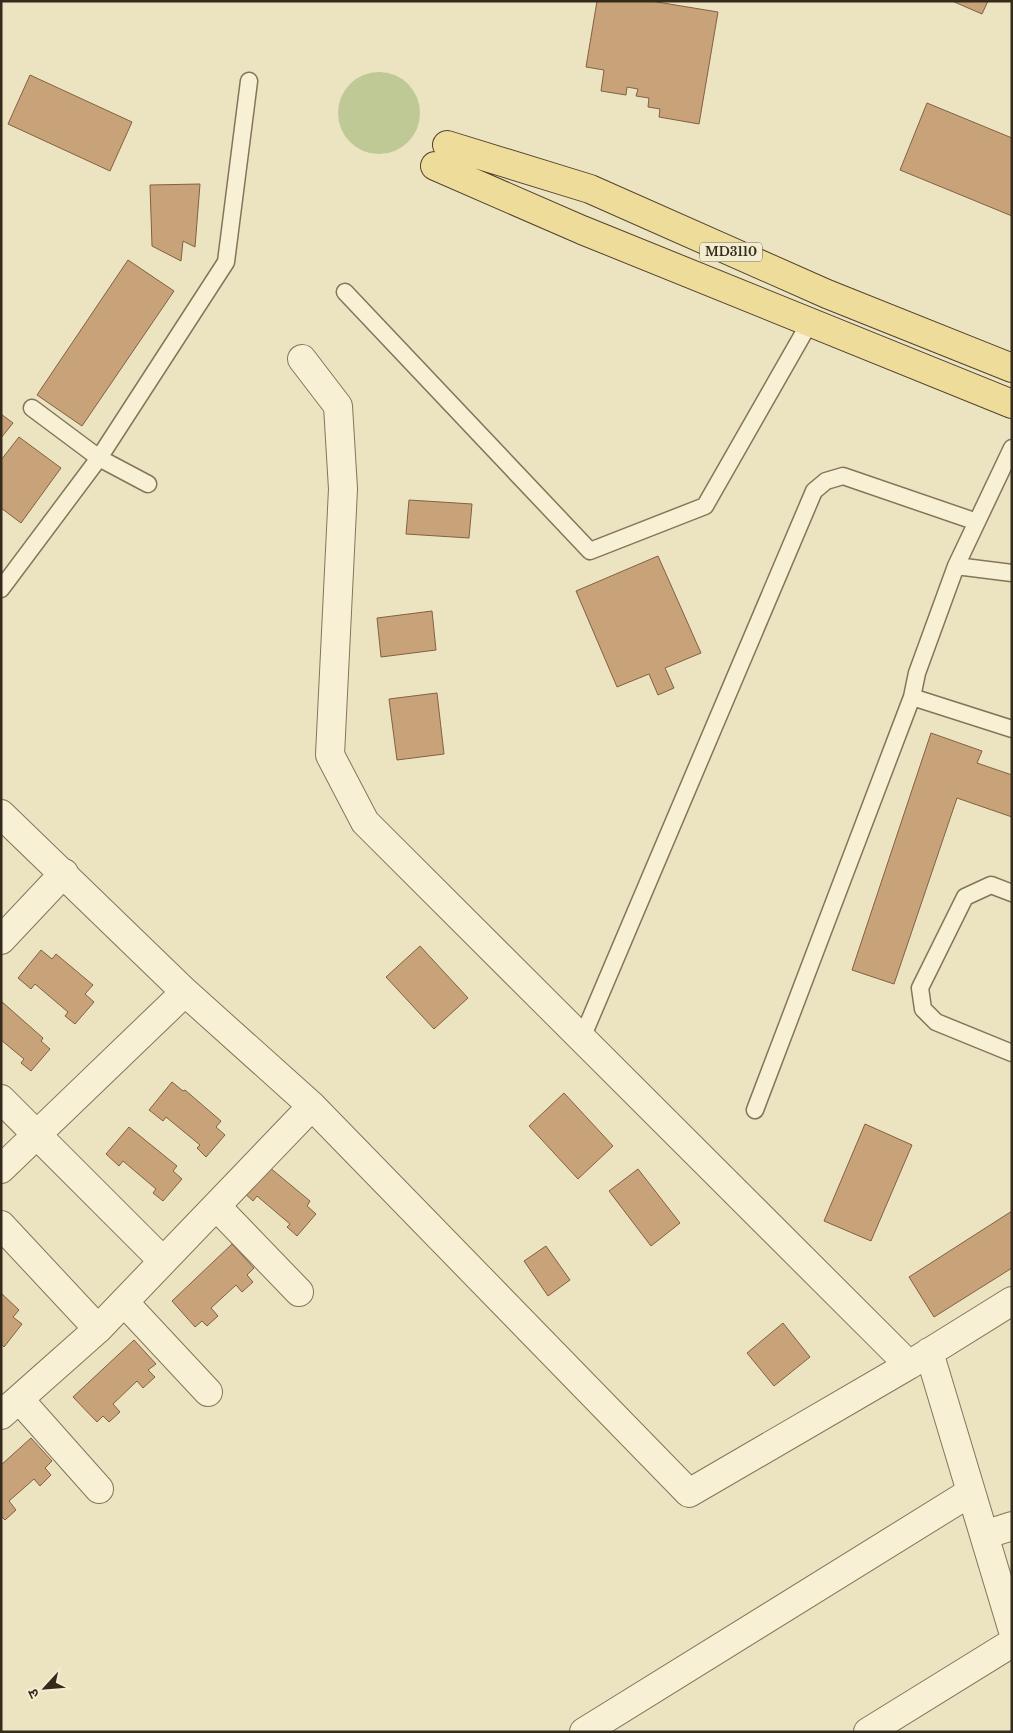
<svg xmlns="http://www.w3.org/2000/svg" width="1013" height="1733" viewBox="0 0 1013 1733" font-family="'Libre Baskerville','Noto Sans Devanagari',serif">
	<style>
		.green { fill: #bec996 }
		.building { fill: #c8a279; stroke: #826141 }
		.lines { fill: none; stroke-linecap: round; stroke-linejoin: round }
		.service-casing { stroke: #84755a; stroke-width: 19 }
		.minor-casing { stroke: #84755a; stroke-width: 30 }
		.primary-casing { stroke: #52422e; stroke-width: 30 }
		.service { stroke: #f7f0d4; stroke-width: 16 }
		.minor { stroke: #f7f0d4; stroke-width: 28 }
		.primary { stroke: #eedc9a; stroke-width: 28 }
		.labels { text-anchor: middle; stroke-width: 4; stroke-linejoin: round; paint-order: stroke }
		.shield { fill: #f3edd0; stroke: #6e6553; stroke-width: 1 }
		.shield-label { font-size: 12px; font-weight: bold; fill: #352b1d }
	</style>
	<rect width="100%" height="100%" fill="#ece3c1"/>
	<path class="green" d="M338 113a41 41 0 1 1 82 0a41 41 0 1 1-82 0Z"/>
	<path class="building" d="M597,1H651L718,12L699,124L659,117L660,109L648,107L649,98L636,96L638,89L627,87L626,95L601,91L604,70L586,67Z
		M952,1H988L982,14Z
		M30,75L132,122L110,171L8,124Z
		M927,103L1012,138V216L900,170Z
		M200,184L195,247L183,241L181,261L152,246L150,185Z
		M128,260L174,291L82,426L37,395Z
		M1,414L13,423L1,438Z
		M19,437L61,468L21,523L1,508V460Z
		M409,500L472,504L469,538L406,534Z
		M658,556L701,653L665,668L674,688L658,695L649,674L617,687L576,591Z
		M432,611L436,650L381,657L377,618Z
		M437,693L444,754L397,760L389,699Z
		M931,733L982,751L977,763L1012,775V817L957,798L894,984L852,970Z
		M420,946L468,998L434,1029L386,977Z
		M41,950L52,959L56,954L93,985L85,994L94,1002L75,1024L65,1016L68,1012L35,984L31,989L18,978Z
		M1,1001L43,1038L41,1041L50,1049L31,1071L21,1063L24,1059L1,1040Z
		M172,1082L183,1091L185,1090L221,1121L216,1127L225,1135L206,1157L197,1148L200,1145L166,1117L163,1121L149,1110Z
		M564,1093L613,1146L578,1179L529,1126Z
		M865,1124L912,1145L871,1241L824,1221Z
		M129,1127L177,1166L173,1171L182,1179L163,1201L153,1193L156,1189L123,1161L119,1166L106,1154Z
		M263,1162L310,1201L307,1206L316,1214L297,1236L287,1227L290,1224L257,1196L253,1201L240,1189Z
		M638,1169L680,1223L651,1246L609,1191Z
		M1012,1211V1268L934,1317L909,1277Z
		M232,1244L254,1268L247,1275L253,1282L242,1292L236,1285L211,1308L218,1316L207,1326L202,1321L195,1327L172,1301Z
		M546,1246L570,1280L548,1296L524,1261Z
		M1,1293L19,1310L13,1317L22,1324L4,1347L1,1344Z
		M783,1323L810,1357L774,1386L747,1353Z
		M134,1340L156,1364L148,1370L155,1377L143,1388L137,1381L113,1404L120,1412L109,1422L103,1416L97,1422L73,1397Z
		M31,1438L52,1461L45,1468L51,1475L40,1486L34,1479L9,1501L16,1510L5,1520L1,1516V1465Z"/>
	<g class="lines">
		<g class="service-casing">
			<path id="service" d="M345,292L590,551L705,506L810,322
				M32,408L99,458L148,484
				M956,566L1012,448
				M1012,573L956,566L917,673L912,697L1012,729
				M1,589L99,458L226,262L249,81
				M1012,893L991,885L965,897L920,988L923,1009L936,1022L1012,1053
				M582,1038L814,491L826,481L843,476L977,522
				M755,1110L912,697"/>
		</g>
		<g class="minor-casing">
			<path id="minor" d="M302,359L338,406L343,489L330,755L365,822L909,1365
				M1,814L185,992L312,1106L689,1493L909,1365L1012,1301
				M1,940L64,873
				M1,1099L163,1261
				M1,1169L185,992
				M216,1206L299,1292
				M1,1225L98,1329
				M124,1302L208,1392
				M929,1352L1012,1628
				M19,1399L99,1489
				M1,1415L98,1329L312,1106
				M984,1535L1012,1526
				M584,1732L971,1492
				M868,1732L1012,1643"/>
		</g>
		<g class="primary-casing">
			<path id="primary" d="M447,145L590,189L827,294L1012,368
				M435,166L582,230L1012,404"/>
		</g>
		<use href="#service" class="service"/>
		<use href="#minor" class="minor"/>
		<use href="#primary" class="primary"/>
	</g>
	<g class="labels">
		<rect class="shield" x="700" y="242.5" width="62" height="19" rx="4"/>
		<g class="shield-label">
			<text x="731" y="256">MD3110</text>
		</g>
	</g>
	<rect width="1013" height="1733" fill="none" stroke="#352b1d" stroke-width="5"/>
	<g transform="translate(45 1688) rotate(244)" stroke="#f3edd0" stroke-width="4" paint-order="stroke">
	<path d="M0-4L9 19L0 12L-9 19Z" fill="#352b1d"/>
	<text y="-8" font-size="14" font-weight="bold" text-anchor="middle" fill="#352b1d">उ</text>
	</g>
</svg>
